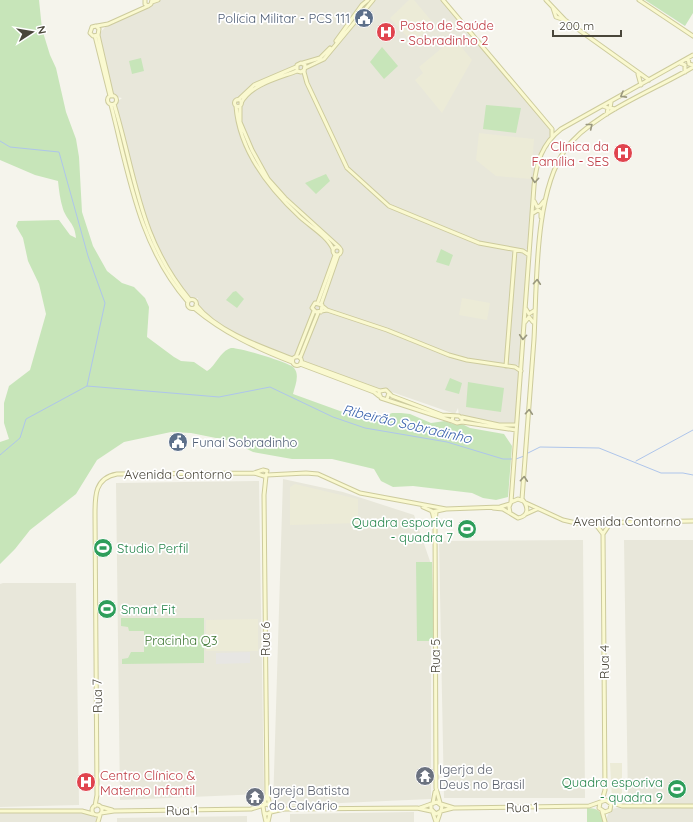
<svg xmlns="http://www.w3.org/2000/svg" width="693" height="822" viewBox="0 0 693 822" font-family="Quicksand,sans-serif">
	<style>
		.residential { fill: #e8e7da }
		.education { fill: #ecebd7 }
		.green { fill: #c7e5b9 }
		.parking { fill: #e7e6e3 }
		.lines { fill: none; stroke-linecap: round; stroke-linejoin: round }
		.stream { stroke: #aec5eb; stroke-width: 1 }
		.secondary-casing { stroke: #cdcb9d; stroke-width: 5 }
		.secondary { stroke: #faf9d0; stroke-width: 3 }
		.oneway { stroke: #99977e }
		.labels { text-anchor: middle; stroke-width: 3.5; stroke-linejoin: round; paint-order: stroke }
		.service-label { font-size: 13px; fill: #4e5e75; stroke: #fff; text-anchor: end }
		.health-label { font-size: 13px; fill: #be3a42; stroke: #fff; text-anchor: start }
		.street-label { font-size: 13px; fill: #49463a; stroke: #fff }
		.leisure-label { font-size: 13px; fill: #27864d; stroke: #fff; text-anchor: end }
		.park-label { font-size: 13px; fill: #3c7631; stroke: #fff }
		.worship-label { font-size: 13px; fill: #5b616d; stroke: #fff; text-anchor: start }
		.water-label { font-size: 14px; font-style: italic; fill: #3b64ad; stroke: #fff }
	</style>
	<rect width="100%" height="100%" fill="#f5f4ec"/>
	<path class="residential" d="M158,0H443L552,129V137L538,161L530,247L524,251L529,255L521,363L515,367L521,371L516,425H499L459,416L458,408L455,414L386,390H380L301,362L299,357L293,359L236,335L212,319L196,305L198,298L190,300L170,275L159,257L146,226L114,104L122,98L112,96L99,34L108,24Z
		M283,479L343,492L414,515L431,564V799L273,806Z
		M259,481L264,794L120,800L116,483Z
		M583,540L585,798H444L439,541Z
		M624,540H693V804H628Z
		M3,583H76L79,805L0,807V584Z
		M622,806H693V822H605L610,810Z
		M82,811L94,814L98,822H0V812Z
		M414,812V822H290V814Z
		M247,816V822H117V818Z"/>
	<path class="education" d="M409,0H414L434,24L413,43L390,18Z
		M454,38L472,60L442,113L415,80L423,73L419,67Z
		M479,133L534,139L531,179L496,176L476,160Z
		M462,298L490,303L487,320L459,315Z
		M295,484L358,499V523L290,525V487Z
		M258,619V651H206V620Z
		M610,763H622V798L612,799Z"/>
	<path class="green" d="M0,0H39L42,29L50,55L56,68L66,112L76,139L79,157L82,212L93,246L107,271L122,283L134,287L145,298L149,307L147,337L174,357L181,361L194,362L207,371C216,366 220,351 231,348C238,347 291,363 294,368C300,375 295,386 293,394L351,415L382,420L383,417L392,413H401L410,414L431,423L445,421L453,424H462L470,428L504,434L512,446L508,497L496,500L483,498L472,493L413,486L393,487L381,481L374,469L332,459H292L253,452L231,441L191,433L171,432L124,442L97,460L76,494L30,530L15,549L0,564V442L9,439L4,423V403L9,386L30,370L46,314L39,284L28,261L23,238L16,226L18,221L59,220L70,235L76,238C75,223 67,221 63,209C60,200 59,190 58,181L35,175L0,160Z
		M645,0H693V13L685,26Z
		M382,47L398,66L384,79L370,62Z
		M141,58L144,71L132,74L129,61Z
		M486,105L521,108L516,133L483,129Z
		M326,174L330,181L316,194L305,183Z
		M441,249L453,255L449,266L436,262Z
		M236,291L244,299L237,308L226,300L233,292Z
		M450,378L462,383L459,394L445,390Z
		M468,382L504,388L501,412L466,407Z
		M416,562H432L434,641H417Z
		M121,618H204V663L122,664V659L128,658L131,652H144V631H129L128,627L121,626Z
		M587,808C599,808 601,812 605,822H587Z"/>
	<path class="parking" d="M250,652V663L216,664V653Z"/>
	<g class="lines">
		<path class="stream" d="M0,141L10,147L59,152L88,256L105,303L87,386
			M526,454L540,447L599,448L661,473H683L693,475
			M0,455L20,438L26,419L87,386L219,397L270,387L333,417L365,428L447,442L503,459H512
			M516,459L524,456
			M636,461L693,430"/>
		<g class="secondary-casing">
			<path id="secondary" d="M145,0V4L148,6L151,4L152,0
				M443,0L552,129V137
				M546,0L565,20L649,80
				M639,0L693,36
				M152,2L158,0
				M553,8L556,17L565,20
				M97,26L108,24L148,6
				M98,35L93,36L90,33L92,27L96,26L99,29L98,35L112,96
				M95,36L110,96
				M336,41L362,5L368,0
				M688,58L689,64L693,65
				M303,63L320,58L330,48
				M680,63L685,65V72
				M305,68L324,59L373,0
				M304,70L301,72L297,71V65L301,63L305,65L304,72L307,83L347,168L389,206L479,243L523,251L529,255
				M638,74L641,85
				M107.5 100a4.5 4.5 0 1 1 9 0a4.5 4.5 0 1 1-9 0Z
				M234.5 103a3.5 3.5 0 1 1 7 0a3.5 3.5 0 1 1-7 0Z
				M238,100L254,85L296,67
				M611,102L610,108L615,109
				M241,103C251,84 279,78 297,71
				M114,104C136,177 139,239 190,300
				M111,105C129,175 139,246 188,302
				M236,106C239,150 269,188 300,217C311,227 327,236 333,249
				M240,106V122L252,150L268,179L285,198L339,247
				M603,106L608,108L607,114
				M534,201L537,207L540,206L544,201
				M533,213L538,210L541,212V217
				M333 251a4 4 0 1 1 8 0a4 4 0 1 1-8 0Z
				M187.5 304a4.5 4.5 0 1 1 9 0a4.5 4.5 0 1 1-9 0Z
				M318,302L335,255
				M321,304L338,255
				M196,305C217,332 262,347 293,359
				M322,306L327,310L387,330L449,355L467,360L515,367L521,371
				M194,308C224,333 256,348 292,362
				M526,309L529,314L535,310
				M321,312L322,305L315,303L312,308L316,312L327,310
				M525,322L529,317L533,322
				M292.5 361a4.5 4.5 0 1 1 9 0a4.5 4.5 0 1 1-9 0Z
				M296,357L314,311
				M300,358L318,313
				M301,362L380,391
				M300,364L374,392L379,396
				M506,366L515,250
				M389,393L392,396L442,415L459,416L462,419V422L457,423L452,421L453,416
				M387,399L389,393L386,390L380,391L379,393L381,398L452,421
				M462,417L499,425H516
				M462,422L516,430
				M254,473L263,470L267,471
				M267,475L306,473L318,474L360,493L446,509
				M511,502L534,186C536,163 542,144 561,129L693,55
				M526,503L563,520L576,523L693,521
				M423,507L432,511L434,519
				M493,508L503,509L518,518C529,516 529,507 522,499C526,446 530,393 534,339C537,286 534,194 565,150C590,114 655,90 693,67
				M432,512L446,509L500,507L510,504
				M436,512L435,523L436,788L440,803
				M510,513L509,507L511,502L518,499L523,501
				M526,514L537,509
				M594,522L603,534
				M267,794L270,805
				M602,801L605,790L603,534L611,522
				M610,802L622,806H693
				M433,803L435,792
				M264,804L267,794L264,495L266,476
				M441,804L454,808L589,806L606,800L611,804L610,810L605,812L599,808L600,803
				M92 810a5 5 0 1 1 10 0a5 5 0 1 1-10 0Z
				M95,806L97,795L95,516C95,497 94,478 117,474L254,473L264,476L267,475L266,471
				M271,806L282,809
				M101,807L112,810
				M420,808L437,802L442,806L441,811L436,814L431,809V804
				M0,811H82L93,814
				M441,811L453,808
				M602,811L605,822
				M271,812L284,809L417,808L431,811
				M101,813L114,811L251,809L267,804L272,807L271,812L267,814L264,813L263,806
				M264,813L266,822
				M433,813L436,822
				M98,822L100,815
				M268,822L270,813
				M437,822L440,813"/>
		</g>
		<use href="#secondary" class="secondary"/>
	</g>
	<defs><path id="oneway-chevron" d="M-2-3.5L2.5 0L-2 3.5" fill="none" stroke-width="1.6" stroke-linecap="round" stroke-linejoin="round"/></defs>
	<g class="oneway">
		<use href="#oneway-chevron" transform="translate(623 95) rotate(151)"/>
		<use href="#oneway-chevron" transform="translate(590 126) rotate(-39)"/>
		<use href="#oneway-chevron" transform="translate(535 180) rotate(95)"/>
		<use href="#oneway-chevron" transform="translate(537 282) rotate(-86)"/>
		<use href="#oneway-chevron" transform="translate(523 337) rotate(94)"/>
		<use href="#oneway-chevron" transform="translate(529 412) rotate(-86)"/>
		<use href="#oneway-chevron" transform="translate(524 479) rotate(-86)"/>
	</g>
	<defs>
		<g id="civic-disc" transform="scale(1)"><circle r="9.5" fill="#5c6f8a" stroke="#fff"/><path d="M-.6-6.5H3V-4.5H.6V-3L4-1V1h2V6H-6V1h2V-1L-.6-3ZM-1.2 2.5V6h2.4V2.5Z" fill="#fff"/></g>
		<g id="hospital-disc" transform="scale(1)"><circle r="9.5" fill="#e0444e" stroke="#fff"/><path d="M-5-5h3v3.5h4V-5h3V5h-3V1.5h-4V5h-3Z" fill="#fff"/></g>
		<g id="stadium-disc" transform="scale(1)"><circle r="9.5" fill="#2e9e5b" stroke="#fff"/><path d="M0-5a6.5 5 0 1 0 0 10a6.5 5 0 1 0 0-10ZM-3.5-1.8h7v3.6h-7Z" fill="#fff"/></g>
		<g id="temple-disc" transform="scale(1)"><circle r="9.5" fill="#6b7280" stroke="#fff"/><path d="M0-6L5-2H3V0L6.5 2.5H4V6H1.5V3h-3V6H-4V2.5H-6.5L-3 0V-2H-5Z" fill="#fff"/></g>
	</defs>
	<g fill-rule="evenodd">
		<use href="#civic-disc" x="364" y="18"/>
		<use href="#hospital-disc" x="386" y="32"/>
		<use href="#hospital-disc" x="623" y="153"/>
		<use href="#civic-disc" x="178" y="442"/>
		<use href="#stadium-disc" x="467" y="529"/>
		<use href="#stadium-disc" x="103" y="548"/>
		<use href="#stadium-disc" x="107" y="609"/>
		<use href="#temple-disc" x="425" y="776"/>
		<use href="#hospital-disc" x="86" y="782"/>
		<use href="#stadium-disc" x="677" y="789"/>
		<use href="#temple-disc" x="255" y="797"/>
	</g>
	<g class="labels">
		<g class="service-label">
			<text x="350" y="23">Polícia Militar - PCS 111</text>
			<text x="192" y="447" text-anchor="start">Funai Sobradinho</text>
		</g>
		<g class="health-label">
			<text x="400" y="30">Posto de Saúde<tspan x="400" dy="15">- Sobradinho 2</tspan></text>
			<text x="609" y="151" text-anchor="end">Clínica da<tspan x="609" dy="15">Família - SES</tspan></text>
			<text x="100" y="780">Centro Clínico &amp;<tspan x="100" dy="15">Materno Infantil</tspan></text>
		</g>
		<g class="street-label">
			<text x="178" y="479">Avenida Contorno</text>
			<text x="627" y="526">Avenida Contorno</text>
			<text transform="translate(265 639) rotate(-90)" y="5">Rua 6</text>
			<text transform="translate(435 656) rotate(-90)" y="5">Rua 5</text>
			<text transform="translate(604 662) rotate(-90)" y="5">Rua 4</text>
			<text transform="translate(97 696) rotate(-91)" y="5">Rua 7</text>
			<text transform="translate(522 807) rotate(-1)" y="5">Rua 1</text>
			<text transform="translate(182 810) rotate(-1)" y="5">Rua 1</text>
		</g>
		<g class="leisure-label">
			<text x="453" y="527">Quadra esporiva<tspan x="453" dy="15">- quadra 7</tspan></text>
			<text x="117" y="553" text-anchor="start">Studio Perfil</text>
			<text x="121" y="614" text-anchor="start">Smart Fit</text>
			<text x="663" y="787">Quadra esporiva<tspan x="663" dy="15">- quadra 9</tspan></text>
		</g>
		<g class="park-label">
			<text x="181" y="645">Pracinha Q3</text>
		</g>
		<g class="worship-label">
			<text x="439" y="774">Igerja de<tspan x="439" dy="15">Deus no Brasil</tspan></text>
			<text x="269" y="795">Igreja Batista<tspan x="269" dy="15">do Calvário</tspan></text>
		</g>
		<g class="water-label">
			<text transform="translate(407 424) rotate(13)" y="5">Ribeirão Sobradinho</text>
		</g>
	</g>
	<g transform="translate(32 32) rotate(78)" stroke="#ffffff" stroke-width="3" paint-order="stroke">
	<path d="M0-3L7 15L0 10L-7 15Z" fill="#49463a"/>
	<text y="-6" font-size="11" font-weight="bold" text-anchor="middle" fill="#49463a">N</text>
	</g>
	<path d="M553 30v6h68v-6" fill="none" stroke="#49463a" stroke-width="2"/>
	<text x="559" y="30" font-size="12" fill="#49463a" stroke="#ffffff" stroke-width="3" paint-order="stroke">200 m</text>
</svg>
